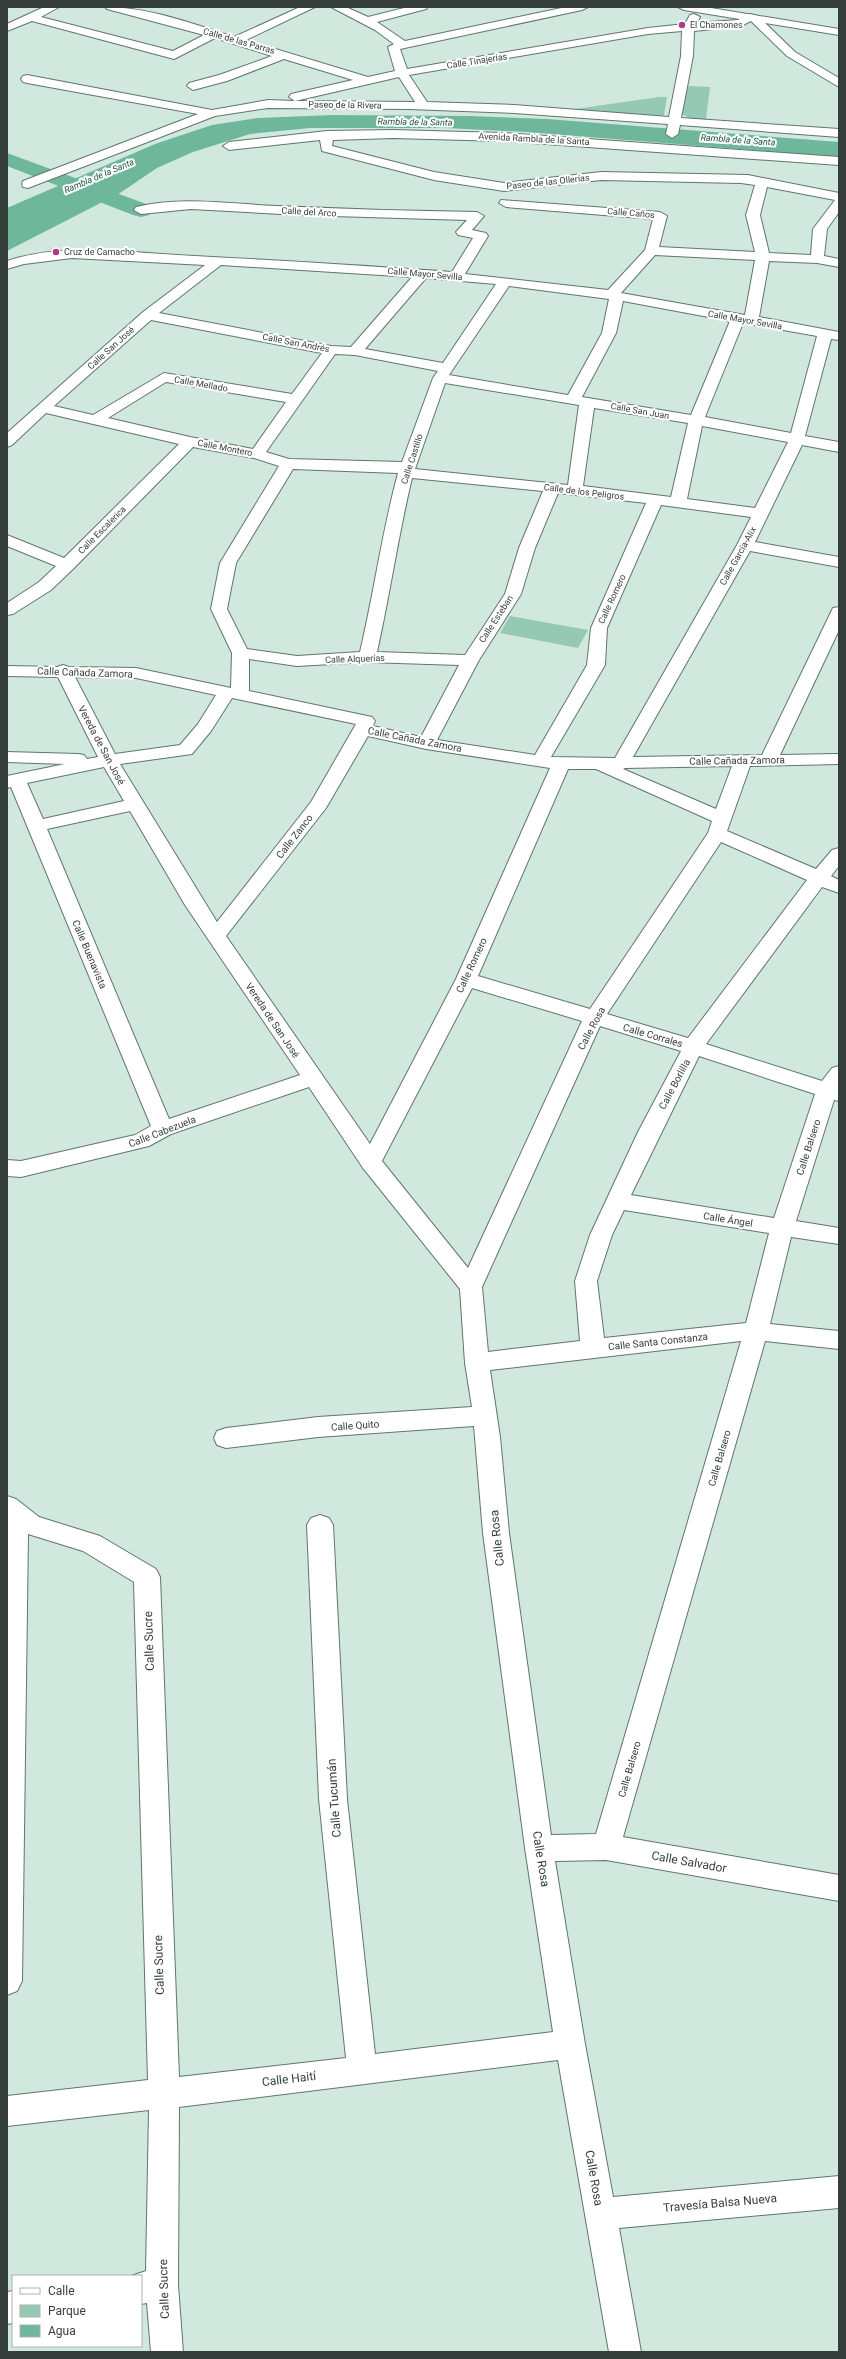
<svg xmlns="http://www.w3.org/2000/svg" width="846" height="2359" viewBox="0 0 846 2359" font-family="Roboto,sans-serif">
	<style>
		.green { fill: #96c9b4 }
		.water { fill: #6fb79b }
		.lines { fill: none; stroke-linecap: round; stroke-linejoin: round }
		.canal { fill: #6fb79b; fill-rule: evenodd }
		.street-casing { stroke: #61756c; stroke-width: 2 }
		.secondary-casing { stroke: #61756c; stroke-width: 2 }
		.street { fill: #fff; fill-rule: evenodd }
		.secondary { fill: #fff; fill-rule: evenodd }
		.poi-dot { fill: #b63784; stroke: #fff; stroke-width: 1.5 }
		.labels { text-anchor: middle; stroke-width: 4; stroke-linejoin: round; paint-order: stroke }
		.far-poi-label { font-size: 9px; fill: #353e3b; stroke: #fff; text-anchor: start }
		.far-street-label { font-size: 9px; fill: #353e3b; stroke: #fff }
		.far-water-label { font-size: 9px; font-style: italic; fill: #195340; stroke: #fff }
		.street-label { font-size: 10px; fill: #353e3b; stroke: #fff }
		.near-street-label { font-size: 12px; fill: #353e3b; stroke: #fff }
	</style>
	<rect width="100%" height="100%" fill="#d1e8de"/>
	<path class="green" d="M690,86L710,87L706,119H691L682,114L685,87Z
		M659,97H667L664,115L659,118L568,110Z
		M510,616L588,630L578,648L500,633Z"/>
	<path class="water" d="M333,115L469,116L547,119L839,142V157L526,132L445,128H310L250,134L193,152L157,168L120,193L7,251V208L155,144L212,125L258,118Z"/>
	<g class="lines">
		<path class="canal" d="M7,153L149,205L152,210L149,215L141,217L133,215L7,166Z"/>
		<g class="street-casing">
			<path id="street" d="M44,7H59L41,17L173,51L204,35L107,9L105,7C149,7 193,24 234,37L300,7H315L246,40L368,77L395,71L388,47L394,44L375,30L331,7H346L368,17L408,7H428L426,9L377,22L405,41L566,7H588L582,10L400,49L407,69L648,28L685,24L690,15L694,14L700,17L697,23L738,20L750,14L758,16L795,52L839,78V87L787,56L751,21L741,26L694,31L693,56L681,118L839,129V137L680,125L678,134L672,138L666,134L668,124L514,113L409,109L268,108L215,116L28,188L23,187L22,184L23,181L198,114L27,83L23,82L21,79L23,76L27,75L212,110L268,100L295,101L289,97L291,94L353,80L284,59L227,81L193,90L187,86L189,83L219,75L272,56L215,38L174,59L32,21L7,31V24ZM682,31L681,56L669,117L514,105L427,102L409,75L648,34ZM399,77L415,102L295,101Z
				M393,130L503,133L839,157V165L503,141L393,138L333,140L332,146L434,172L504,183L601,172L748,175L839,193V212L827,229L824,256L839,259V267L817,263L769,261L759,317L839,332V340L831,339L805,436L839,442V452L802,445L755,542L839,557V567L750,551L633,757L762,755L831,612L833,608L839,607V630L780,755L839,754V764L750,766L727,831L816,869L832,850L839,848V866L831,876L839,880V893L822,887L706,1044L822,1081L832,1068L839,1066V1101L834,1100L796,1221L839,1228V1244L791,1237L770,1324L839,1331V1349L765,1341L623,1837L839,1875V1901L606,1860L555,1861L585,2044L613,2197L839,2176V2208L619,2228L641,2352H609L558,2060L179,2107L178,2285L183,2352H151L147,2303L141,2304V2276H131L146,2271L149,2110L7,2126V2096L148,2080L134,1582L83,1551L28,1534L22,1981L17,1991L7,1995V1496L16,1499L39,1517L100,1536L156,1569L160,1577L179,2077L346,2058L319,1799L307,1525L311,1518L320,1515L329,1518L333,1525L347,1799L375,2054L553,2032L525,1848L483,1533L474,1426L318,1437L226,1448L217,1445L214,1438L217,1431L226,1428L318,1417L472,1407L465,1363L460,1289L363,1168L309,1087L171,1134L149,1146L21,1177L7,1176V1160L21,1161L135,1135L151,1126L11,787L7,788V776L65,764L7,762V752L78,754L84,755L87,759L98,757L58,677L7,676V666L57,667L63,665L69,667L136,668L231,688L232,653L211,609L220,563L279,466L254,458L193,447L74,568L51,590L13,614L7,615V603L39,582L56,566L7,546V535L64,558L179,444L46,413L12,445L7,447V433L143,312L205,265L72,258L24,264L7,269V261C61,243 122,252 178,255C269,260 361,265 452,272L473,238L458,235L456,232L467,220L299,215L191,209L141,214L134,210L136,207C182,196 229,204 276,206C343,209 410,211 477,212L484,216L472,230L486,233L488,236L465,274L608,290L645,250L653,219L506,207L499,203L501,200L660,212L667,216L659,247L755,252L746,215L755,185L741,183L601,180L504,191L434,180L322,151L320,140L229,150L223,146L229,142L327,131ZM767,187L835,200L813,229L811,255L769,253L760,215ZM655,255L755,260L745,315L621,293ZM221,265L412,277L351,347L331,346L159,313ZM426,278L496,284L443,363L365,349ZM509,286L609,299L602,333L568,395L449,375ZM623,301L730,321L691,415L582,397L616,333ZM151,320L322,353L292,394L164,373L93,415L54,406ZM743,323L817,336L791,433L705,417ZM335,354L355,355L438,371L433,378L402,462L289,459L266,452ZM166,382L286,402L253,449L190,437L108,418ZM445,383L579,405L568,485L415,469ZM594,408L688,423L671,497L583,486ZM702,426L788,442L755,508L687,499ZM293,469L398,473C382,532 374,593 360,652L297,656L247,649L227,609L236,563ZM412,478L543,491L519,548L505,594L465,655L377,652C390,594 398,536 412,478ZM558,493L646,503L591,628L587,665L535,755L437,740L479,660L521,594L535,548ZM661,505L751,517L737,545L615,758L551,757L605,665L607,628ZM249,659L297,666L367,662L459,665L421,737L373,726L375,721L372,717L249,691ZM75,677L136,678L216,695L198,724L180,745L115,754ZM232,698L356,724L311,802L217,922L120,764L192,754L211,731ZM368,736L426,749L550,768L456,979L370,1144L226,936L326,808ZM732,766L716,809L623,769L625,768ZM104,767L124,801L43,819L27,783ZM568,769H596L712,821L708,833L590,1009L478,976ZM130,811L185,905L300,1075L169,1119L47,829ZM721,842L807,880L688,1038L607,1014ZM472,988L582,1021L468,1268L382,1161ZM600,1026L681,1051L638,1132L590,1235L575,1281L580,1341L488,1352L482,1287ZM699,1056L815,1094L774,1218L631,1195ZM624,1210L769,1233L746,1323L604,1338L597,1281L612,1235ZM741,1341L596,1834L551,1835L509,1533L500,1437L490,1370Z
				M13,2291V2323L7,2324V2292Z"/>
		</g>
		<g class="secondary-casing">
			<path id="secondary" d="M678,7H705L839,29V35L684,10Z"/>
		</g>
		<use href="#street" class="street"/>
		<use href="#secondary" class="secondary"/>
	</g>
	<g class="poi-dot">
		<circle cx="682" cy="25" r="4"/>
		<circle cx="56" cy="252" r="4"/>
	</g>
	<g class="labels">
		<g class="far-poi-label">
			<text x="690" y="28">El Chamones</text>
			<text x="64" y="255">Cruz de Camacho</text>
		</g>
		<g class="far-street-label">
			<text transform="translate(239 41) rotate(16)" y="3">Calle de las Parras</text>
			<text transform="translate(477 61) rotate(-9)" y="3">Calle Tinajerías</text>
			<text transform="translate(345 105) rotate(1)" y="3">Paseo de la Rivera</text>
			<text transform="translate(534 139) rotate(3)" y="3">Avenida Rambla de la Santa</text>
			<text transform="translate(548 182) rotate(-6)" y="3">Paseo de las Ollerías</text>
			<text transform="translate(309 212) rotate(3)" y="3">Calle del Arco</text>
			<text transform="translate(631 213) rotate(5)" y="3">Calle Caños</text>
			<text transform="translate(425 274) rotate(5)" y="3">Calle Mayor Sevilla</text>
			<text transform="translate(745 320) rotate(10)" y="3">Calle Mayor Sevilla</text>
			<text transform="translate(296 343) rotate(11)" y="3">Calle San Andrés</text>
			<text transform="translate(111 348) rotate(-42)" y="3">Calle San José</text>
			<text transform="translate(201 384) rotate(10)" y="3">Calle Mellado</text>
			<text transform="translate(640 411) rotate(10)" y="3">Calle San Juan</text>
			<text transform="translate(225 448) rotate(11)" y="3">Calle Montero</text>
			<text transform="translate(412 459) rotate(-72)" y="3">Calle Castillo</text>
			<text transform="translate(584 492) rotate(7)" y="3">Calle de los Peligros</text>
			<text transform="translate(102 530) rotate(-45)" y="3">Calle Escalerica</text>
			<text transform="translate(738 556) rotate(-61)" y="3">Calle García-Alix</text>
			<text transform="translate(612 599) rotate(-65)" y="3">Calle Romero</text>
			<text transform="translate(496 619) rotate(-57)" y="3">Calle Esteban</text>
			<text transform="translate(355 659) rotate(-2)" y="3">Calle Alquerías</text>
		</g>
		<g class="far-water-label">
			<text transform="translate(415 122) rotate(1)" y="3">Rambla de la Santa</text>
			<text transform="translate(738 140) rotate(4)" y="3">Rambla de la Santa</text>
			<text transform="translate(99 176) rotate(-23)" y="3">Rambla de la Santa</text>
		</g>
		<g class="street-label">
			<text transform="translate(85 672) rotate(2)" y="4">Calle Cañada Zamora</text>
			<text transform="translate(415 739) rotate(11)" y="4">Calle Cañada Zamora</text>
			<text transform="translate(102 745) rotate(62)" y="4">Vereda de San José</text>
			<text transform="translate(737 760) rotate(-1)" y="4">Calle Cañada Zamora</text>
			<text transform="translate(294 836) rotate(-52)" y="4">Calle Zanco</text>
			<text transform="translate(90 954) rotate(67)" y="4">Calle Buenavista</text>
			<text transform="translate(471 965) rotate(-65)" y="4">Calle Romero</text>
			<text transform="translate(273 1020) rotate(56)" y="4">Vereda de San José</text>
			<text transform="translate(591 1028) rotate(-62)" y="4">Calle Rosa</text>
			<text transform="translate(653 1035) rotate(16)" y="4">Calle Corrales</text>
			<text transform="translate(674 1084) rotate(-62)" y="4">Calle Borlilla</text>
			<text transform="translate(162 1131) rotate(-21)" y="4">Calle Cabezuela</text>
			<text transform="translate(808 1147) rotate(-72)" y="4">Calle Balsero</text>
			<text transform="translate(728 1219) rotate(9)" y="4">Calle Ángel</text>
			<text transform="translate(658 1341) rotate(-6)" y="4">Calle Santa Constanza</text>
			<text transform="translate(355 1425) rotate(-4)" y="4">Calle Quito</text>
			<text transform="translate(719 1458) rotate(-74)" y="4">Calle Balsero</text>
			<text transform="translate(629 1769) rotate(-74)" y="4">Calle Balsero</text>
		</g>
		<g class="near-street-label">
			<text transform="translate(497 1538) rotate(-96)" y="4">Calle Rosa</text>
			<text transform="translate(149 1641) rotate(-92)" y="4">Calle Sucre</text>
			<text transform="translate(334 1798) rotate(-94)" y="4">Calle Tucumán</text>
			<text transform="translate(541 1859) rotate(81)" y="4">Calle Rosa</text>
			<text transform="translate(689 1862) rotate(10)" y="4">Calle Salvador</text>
			<text transform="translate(159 1965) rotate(-92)" y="4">Calle Sucre</text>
			<text transform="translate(289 2079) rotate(-7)" y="4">Calle Haití</text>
			<text transform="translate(594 2178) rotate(80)" y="4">Calle Rosa</text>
			<text transform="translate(720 2203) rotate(-5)" y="4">Travesía Balsa Nueva</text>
			<text transform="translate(164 2289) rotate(-92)" y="4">Calle Sucre</text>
		</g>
	</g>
	<rect width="846" height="2359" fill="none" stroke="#353e3b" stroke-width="16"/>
	<rect x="12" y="2275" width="130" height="72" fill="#ffffff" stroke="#aeb2b1"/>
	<rect x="20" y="2288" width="20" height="6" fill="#ffffff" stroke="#aeb2b1"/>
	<text x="48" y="2295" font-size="12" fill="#353e3b">Calle</text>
	<rect x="20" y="2305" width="20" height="12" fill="#96c9b4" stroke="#aeb2b1"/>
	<text x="48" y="2315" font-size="12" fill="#353e3b">Parque</text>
	<rect x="20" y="2325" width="20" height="12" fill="#6fb79b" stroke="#aeb2b1"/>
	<text x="48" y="2335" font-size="12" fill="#353e3b">Agua</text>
</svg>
